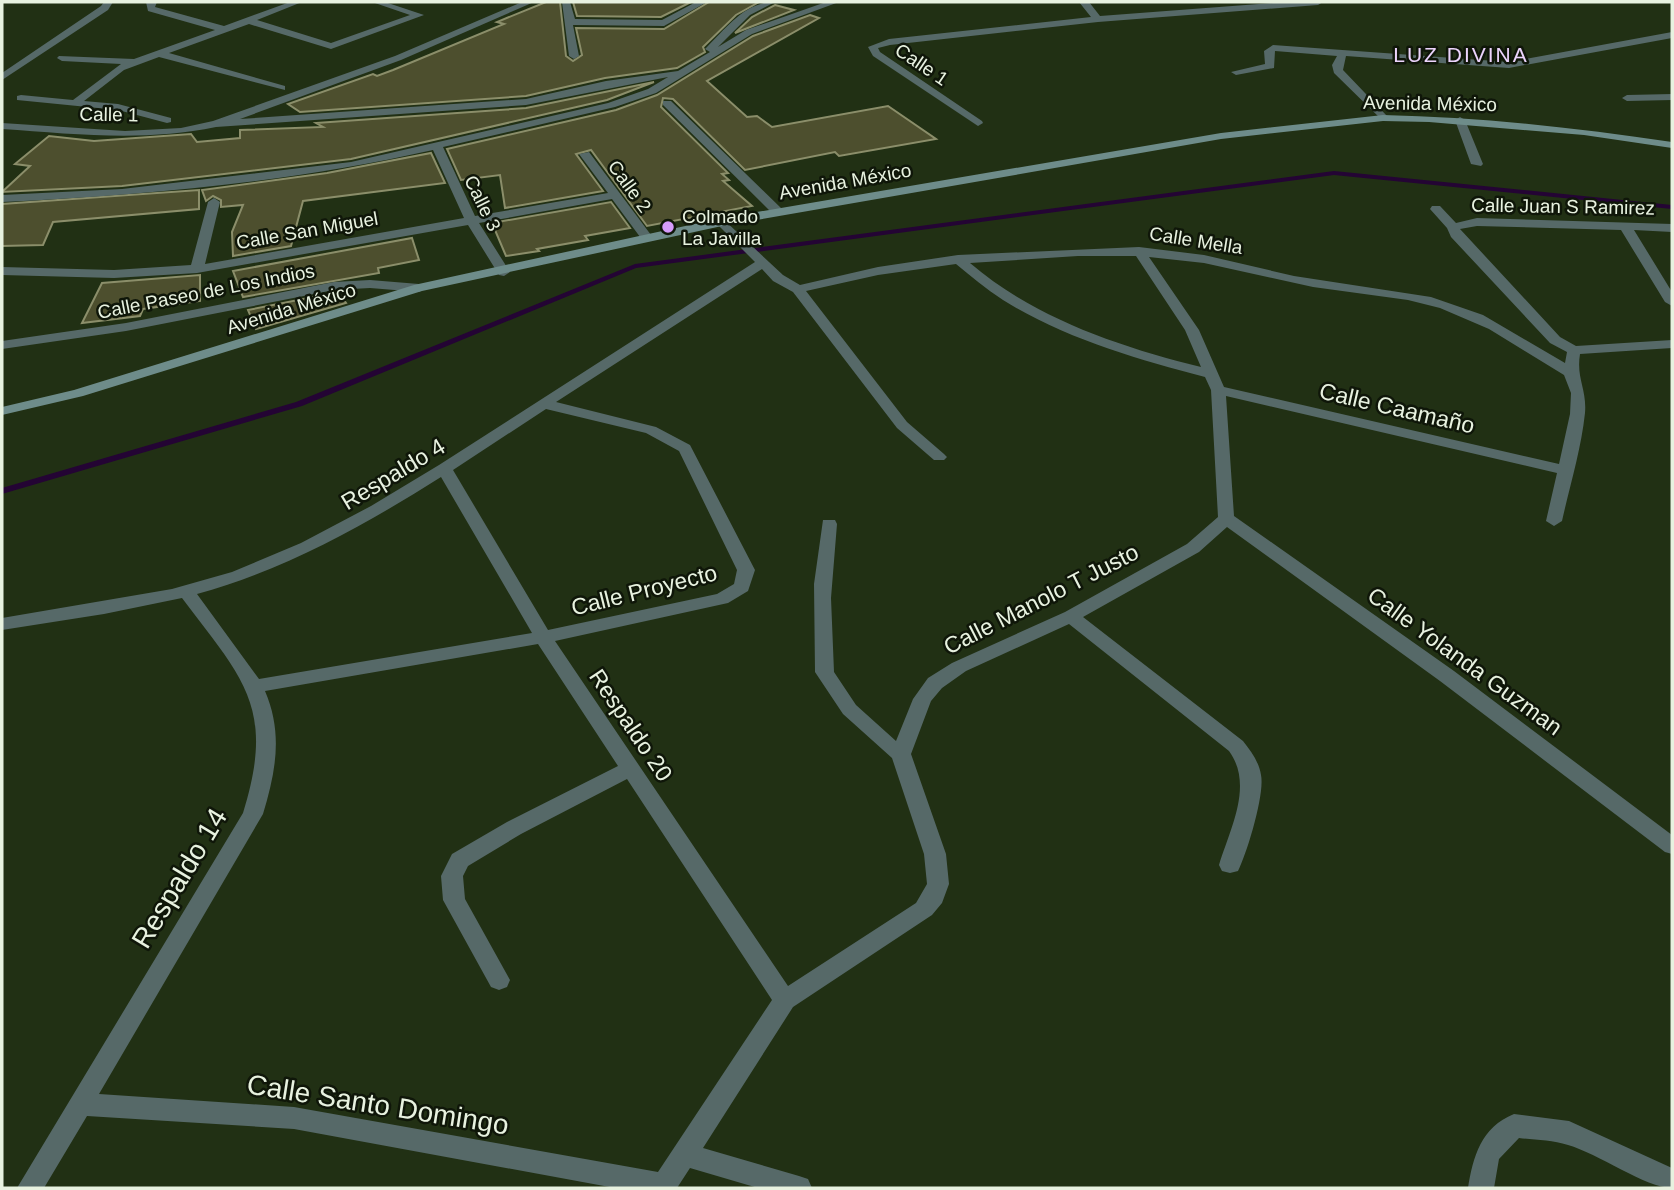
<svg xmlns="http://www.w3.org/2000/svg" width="1674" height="1190" viewBox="0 0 1674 1190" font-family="Helvetica,sans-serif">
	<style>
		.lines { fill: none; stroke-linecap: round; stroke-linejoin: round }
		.stream { fill: #240434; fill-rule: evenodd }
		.building { fill: #4d4f2e; stroke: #8b8e6a; stroke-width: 2 }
		.street { fill: #566968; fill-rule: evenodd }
		.secondary { fill: #6e8c8a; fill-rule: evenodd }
		.poi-dot { fill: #d59bfa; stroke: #0f1609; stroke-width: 2.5 }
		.labels { text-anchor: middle; stroke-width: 5; stroke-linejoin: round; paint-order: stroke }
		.far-street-label { font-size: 19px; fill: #e8f2e0; stroke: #0f1609 }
		.far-poi-label { font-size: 19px; fill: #e8f2e0; stroke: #0f1609; text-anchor: start }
		.far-neighbourhood-label { font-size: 21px; letter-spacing: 2px; fill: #ecd4fc; stroke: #0f1609 }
		.street-label { font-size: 23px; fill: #e8f2e0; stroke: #0f1609 }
		.near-street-label { font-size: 28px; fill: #e8f2e0; stroke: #0f1609 }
	</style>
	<rect width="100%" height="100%" fill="#213014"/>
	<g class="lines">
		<path class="stream" d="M1334,171L1672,205V209L1334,175L636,268L302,406L2,494V488L296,402L635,264Z"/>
	</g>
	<path class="building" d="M546,2H560L566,56L573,61L582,55L576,28L664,29L709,2H759L736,15L703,47L705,52L677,68L605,78L526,96L300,112L288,104L373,74L377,76L393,70L504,24L497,22Z
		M573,2H691L661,17L577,16Z
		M775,5L794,10L735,33L752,17Z
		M810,15L819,18L707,81L747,117L757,116L772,127L888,106L936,139L839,156L835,152L745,170L673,99L663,98L661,107L728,173L722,174L729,180L723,181L752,206L647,226L591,150L576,154L603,191L505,208L500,175L461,180L447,149L616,110L657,95L753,36Z
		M654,82L607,100L351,159L122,186L2,192L30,166L15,164L49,136L94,141L191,134L197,142L240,138V130L323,127L316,123L526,108Z
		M431,153L445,183L303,201L291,246L233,256L232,232L243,205L221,207V200L213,196L206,201L202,190L327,173Z
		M199,190V209L53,222L43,245L2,246V204Z
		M611,202L630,228L585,236L588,240L537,249L539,251L506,256L492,223Z
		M412,238L419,260L378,268L379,273L243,297L233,271Z
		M200,275V301L143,309L140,316L82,323L102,283Z
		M338,292L346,303L256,329L248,310Z"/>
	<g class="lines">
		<path class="street" d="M104,2H113L108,10L2,80V73L101,6Z
			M146,2H157L155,7L224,26L290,2H302L257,20L331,43L410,15L372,2H385L424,15L331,49L249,24L169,53L285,86V90L159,57L124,70L84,101L118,104L171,118V122L167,123L118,110L17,100V96L21,95L73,100L121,64L62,61L57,58L59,56L134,59L215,30L148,11Z
			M522,2H534L401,60L240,119L526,99L606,81L678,71L710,52L705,49L707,47C726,28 746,1 775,2L750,15L718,47L746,30L826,2H839L752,34L656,93L615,107L443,147L475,216L608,193L579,154L589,152L651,235V241H643L612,199L479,223L510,272L504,276L499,275L468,225L197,273L114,278L2,275V267L114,270L191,265L208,202L214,198L220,202L205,264L464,218L433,150C292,182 147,195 2,202V195L122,189L351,162L608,103L648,89L668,77L526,105L216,127C145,142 74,134 2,129V123L125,131L181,128L213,121L395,56Z
			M562,2H570L575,19L662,20L696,2H707L664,26L573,25L579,56L574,59L569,56Z
			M1079,2H1089L1100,16L1286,2H1323L1318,5L1098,22L890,45L878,48L880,52L982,121L983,123L978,126L873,56L868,47L889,39L1091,17Z
			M1672,32V38L1509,68L1346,56L1343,70L1387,116V120L1383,121L1334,73L1332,65L1337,56L1275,51L1274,68L1236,75L1231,72L1265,64L1264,51L1273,45L1509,62Z
			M1672,94V100L1627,101L1622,98L1627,95Z
			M663,101H671L782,209V215H774L663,105Z
			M1460,117L1465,120L1483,164L1481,166L1471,164L1455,120Z
			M1432,206H1440L1456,223L1477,218L1672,224V232L1634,230L1672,292V306L1665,302L1621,230L1477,226L1460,229L1560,337L1576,346L1672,340V348L1580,354C1576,378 1587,389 1585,413C1581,450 1570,485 1562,521L1554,526L1546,521L1557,473L1226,396L1234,516L1454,671L1672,835V854L1665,852L1440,681L1227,527L1199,552L1083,617L1243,741C1251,751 1259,762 1261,775C1265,794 1247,853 1238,871L1230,873L1222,871L1219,865C1230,829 1254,785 1229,751L1069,624L966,671L942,688L931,701L911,754L946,854L949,884L942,903L932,915L793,1007L703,1148L799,1176L808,1179L812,1188H758L690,1168L677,1188H615L294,1129L87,1116L44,1188H17L243,813C276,707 243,679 182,598L104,614L2,630V618L172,589L232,572L301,543L371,506L439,465L755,262L718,225V219L722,218L783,275L800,285L878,267L958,255L1139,247L1204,255L1294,276L1431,297L1483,315L1565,363L1567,352L1550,343L1451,237L1447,228L1430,209ZM1078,256H1136L1185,330L1201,367C1120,347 1034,318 970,263ZM1149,257L1204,263L1313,287L1408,300L1440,308L1489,329L1564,375L1571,393L1570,414L1559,464L1224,387L1199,330ZM956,264C971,276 986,289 1003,300C1064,338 1136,359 1205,377L1211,390L1218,517L1187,544L1065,612L952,663L928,678L913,699L896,741L856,705L834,672L831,598L837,524L835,520H823L814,584L815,672L843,714L892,758L924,854L927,884L916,903L788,986L555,641L728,603L748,591L755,570L690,445L656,427L556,402L762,269L773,281L793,292L897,428L934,460H944L947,457L944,454L907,422L806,291L878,275ZM546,409L646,433L679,451L737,570L734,584L717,594L548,630L453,470ZM441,477L532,633L259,679L197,594C285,570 365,525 441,477ZM538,644L618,766L507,822L452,854L441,876L443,900L491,987L499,990L507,987L510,980L465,899L463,876L468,866L521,834L627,779L772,1000L658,1172L294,1107L99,1094L263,814C276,771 283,733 265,691Z
			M370,280L419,284L426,288L419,292L370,288L334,290L126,331L2,349V341L126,323L334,282Z
			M1514,1114L1569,1121L1672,1168V1188C1646,1188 1597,1153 1568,1145C1552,1140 1535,1140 1519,1138L1499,1159L1494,1188H1468C1473,1157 1481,1127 1514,1114Z"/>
		<path class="secondary" d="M1383,115C1480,117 1576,128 1672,142V148L1584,135L1429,122L1383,121L1221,139L722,226L422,291L83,396L2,415V407L74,390L414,285L722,218L1221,133Z"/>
	</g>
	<circle class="poi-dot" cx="668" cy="227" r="7"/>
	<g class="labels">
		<g class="far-street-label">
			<text transform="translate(922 64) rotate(34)" y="7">Calle 1</text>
			<text transform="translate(1430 103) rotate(1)" y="7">Avenida México</text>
			<text transform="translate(109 114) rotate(1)" y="7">Calle 1</text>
			<text transform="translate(845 181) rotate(-10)" y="7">Avenida México</text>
			<text transform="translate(630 186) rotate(54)" y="7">Calle 2</text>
			<text transform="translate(483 203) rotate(64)" y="7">Calle 3</text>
			<text transform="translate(1563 206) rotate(1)" y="7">Calle Juan S Ramirez</text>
			<text transform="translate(307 230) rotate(-10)" y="7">Calle San Miguel</text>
			<text transform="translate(1196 240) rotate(9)" y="7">Calle Mella</text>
			<text transform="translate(206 291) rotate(-11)" y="7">Calle Paseo de Los Indios</text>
			<text transform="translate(291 308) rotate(-17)" y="7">Avenida México</text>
		</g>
		<g class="far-poi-label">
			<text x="682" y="223">Colmado<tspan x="682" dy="22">La Javilla</tspan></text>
		</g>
		<g class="far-neighbourhood-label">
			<text x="1461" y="62">LUZ DIVINA</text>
		</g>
		<g class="street-label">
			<text transform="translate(1397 408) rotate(13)" y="8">Calle Caamaño</text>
			<text transform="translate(393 474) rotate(-31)" y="8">Respaldo 4</text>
			<text transform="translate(644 590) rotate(-14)" y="8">Calle Proyecto</text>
			<text transform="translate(1041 599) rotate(-27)" y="8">Calle Manolo T Justo</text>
			<text transform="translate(1465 661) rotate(36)" y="8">Calle Yolanda Guzman</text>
			<text transform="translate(631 725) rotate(56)" y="8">Respaldo 20</text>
		</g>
		<g class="near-street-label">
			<text transform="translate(179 878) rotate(-59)" y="10">Respaldo 14</text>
			<text transform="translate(378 1104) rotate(9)" y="10">Calle Santo Domingo</text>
		</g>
	</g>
	<rect width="1674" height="1190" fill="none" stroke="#e8f2e0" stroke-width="7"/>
</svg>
